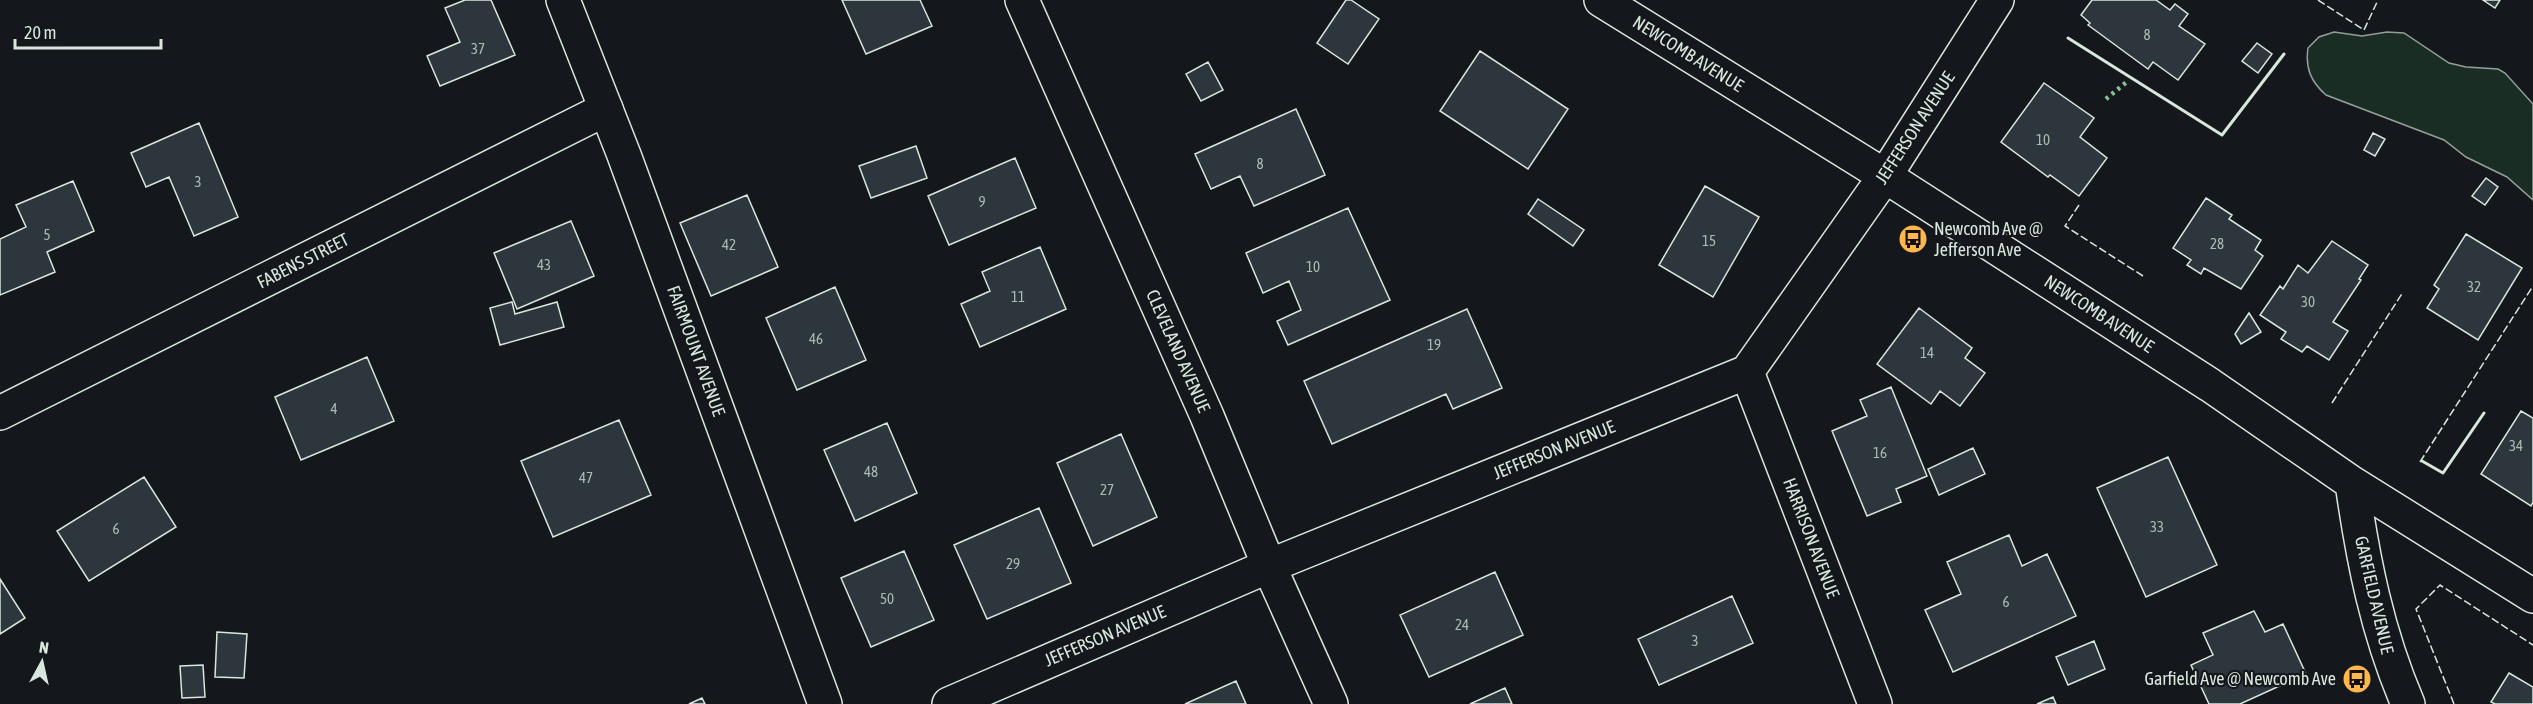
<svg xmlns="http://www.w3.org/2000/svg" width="2533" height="704" viewBox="0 0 2533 704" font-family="'Asap Condensed',sans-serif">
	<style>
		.green { fill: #1a2d24; stroke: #939e99; stroke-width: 1.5 }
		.building { fill: #2c363c; stroke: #d8e6dc; stroke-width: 1.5 }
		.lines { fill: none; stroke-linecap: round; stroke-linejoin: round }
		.minor-casing { stroke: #d8e6dc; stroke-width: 36 }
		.tertiary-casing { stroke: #d8e6dc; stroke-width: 36 }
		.minor { stroke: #14181c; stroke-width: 33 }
		.tertiary { stroke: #14181c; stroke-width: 33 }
		.hedge { stroke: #8ac095; stroke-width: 4.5; stroke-dasharray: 3 4.5; stroke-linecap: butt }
		.fence { stroke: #d8e6dc; stroke-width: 1.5; stroke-dasharray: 8 3; stroke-linecap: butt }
		.wall { stroke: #d8e6dc; stroke-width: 3 }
		.labels { text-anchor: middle; stroke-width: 4.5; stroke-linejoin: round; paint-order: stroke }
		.number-label { font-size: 15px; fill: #adbab4 }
		.street-label { font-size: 18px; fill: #d8e6dc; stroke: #14181c }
		.poi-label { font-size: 18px; fill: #d8e6dc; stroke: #14181c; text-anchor: start }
	</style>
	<rect width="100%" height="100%" fill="#14181c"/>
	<path class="green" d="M2334,32L2362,36L2387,32L2404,33L2449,63L2466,67L2498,69L2505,73L2533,104V200L2507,177L2466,157L2444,140L2326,95C2311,82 2305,68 2308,48L2319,37Z"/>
	<path class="building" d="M465,0H491L515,55L440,86L427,56L460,42L445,8Z
		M842,0H920L932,26L866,54Z
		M1346,0H1351L1379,19L1348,64L1317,43Z
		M2092,0H2156L2170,10L2175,4L2188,14L2179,26L2205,44L2178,80L2153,62L2148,69L2088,25L2090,23L2081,15Z
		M2483,0H2500L2495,8Z
		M2257,43L2272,54L2258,73L2242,61Z
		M1480,51L1568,109L1528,169L1440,111Z
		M1208,62L1223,90L1201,101L1186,74Z
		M2044,83L2094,118L2080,137L2107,158L2079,196L2050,175L2048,177L2001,142Z
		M1296,109L1325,175L1254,206L1240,176L1211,189L1195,154Z
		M199,123L238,217L194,236L169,177L146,187L131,153Z
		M2373,133L2385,139L2375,156L2364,150Z
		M916,146L927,178L871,198L859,166Z
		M1015,158L1036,208L949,245L928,196Z
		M2486,178L2498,187L2485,205L2472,196Z
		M73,181L94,231L47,252L55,272L0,295V239L26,227L16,205Z
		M1705,186L1759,217L1713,297L1659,265Z
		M747,195L778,267L711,296L680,223Z
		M2206,198L2232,215L2229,219L2261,240L2255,250L2263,256L2241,289L2204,268L2201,274L2187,265L2191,260L2173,248Z
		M1538,199L1584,230L1573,246L1528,214Z
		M1348,208L1390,300L1288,345L1277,321L1301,310L1289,281L1263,293L1246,253Z
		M571,221L594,276L517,309L494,253Z
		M2466,234L2522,268L2478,340L2427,308L2439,289L2434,285Z
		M2332,241L2368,265L2359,279L2361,280L2333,322L2348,331L2329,360L2307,346L2302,352L2281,339L2286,332L2260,315L2280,286L2283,289L2298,265L2308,273Z
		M1040,247L1066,309L980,347L961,304L990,291L982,272Z
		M835,287L866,360L797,390L766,318Z
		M512,302L515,314L557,302L564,327L500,345L490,308Z
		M1919,308L1972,348L1965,358L1985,373L1960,406L1940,391L1931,404L1877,364Z
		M1467,309L1502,388L1453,409L1446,394L1332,444L1304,381Z
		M2249,313L2261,332L2241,344L2235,334Z
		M367,357L394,421L301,460L275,397Z
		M1891,387L1927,476L1896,489L1901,502L1867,516L1832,431L1867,416L1860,400Z
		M2521,411L2533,418V502L2531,506L2481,474Z
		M619,420L651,495L553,537L521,461Z
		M887,423L917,493L855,521L824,450Z
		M1121,434L1157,517L1093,546L1057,463Z
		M1973,448L1985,474L1939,495L1928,469Z
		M2168,457L2217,565L2146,597L2097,488Z
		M144,477L176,527L89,581L57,531Z
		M1039,508L1071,583L987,619L954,545Z
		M2009,535L2022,566L2047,554L2076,616L1953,672L1925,610L1961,594L1947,562Z
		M904,551L934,620L871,647L841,578Z
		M1495,572L1523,635L1429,677L1400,615Z
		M0,579L25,618L0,634Z
		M1732,596L1753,643L1659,685L1638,639Z
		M2254,611L2265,632L2283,624L2306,674L2240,704H2209L2191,665L2213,655L2203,633Z
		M217,632L247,634L244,678L215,677Z
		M2094,641L2105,669L2068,685L2056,657Z
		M203,665L205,697L182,698L180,666Z
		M2509,673L2533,687V704H2495L2491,702Z
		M1236,681L1246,704H1185Z
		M1505,688L1512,704H1470Z
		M2053,697L2056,704H2037Z
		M702,698L705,704H689Z"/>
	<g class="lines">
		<g class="minor-casing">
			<path id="minor" d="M1022,0L1207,416L1269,566L1331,704
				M1601,0L1885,176L2210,385L2352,483L2533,596
				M1747,372L1875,704
				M0,413L606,109
				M2352,483C2363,560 2377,632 2408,704
				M949,704L1269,566L1747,372L1885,176L1997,0"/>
		</g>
		<g class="tertiary-casing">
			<path id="tertiary" d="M563,0L624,155L825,704"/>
		</g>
		<use href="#minor" class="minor"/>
		<use href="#tertiary" class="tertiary"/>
		<path class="hedge" d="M2106,99L2129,80"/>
		<path class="fence" d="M2318,0L2364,30L2378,0
			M2079,205L2065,226L2143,276
			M2332,403L2403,292
			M2420,462L2533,286
			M2454,704L2416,609L2440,585L2533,645"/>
		<path class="wall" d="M2068,38L2222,135L2284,54
			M2422,461L2443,473L2484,413"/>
	</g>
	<defs>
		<g id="bus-disc" transform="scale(1.5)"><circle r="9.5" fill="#ffb74d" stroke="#14181c"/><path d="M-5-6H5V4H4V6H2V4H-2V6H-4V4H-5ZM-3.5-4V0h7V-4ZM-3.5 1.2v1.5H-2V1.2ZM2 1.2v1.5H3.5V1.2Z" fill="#111"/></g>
	</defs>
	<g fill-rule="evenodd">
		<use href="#bus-disc" x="1913" y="239"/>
		<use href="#bus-disc" x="2357" y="679"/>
	</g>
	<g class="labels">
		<g class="number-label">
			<text x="2147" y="40">8</text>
			<text x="478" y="54">37</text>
			<text x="2043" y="145">10</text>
			<text x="1260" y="169">8</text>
			<text x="198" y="187">3</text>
			<text x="982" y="207">9</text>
			<text x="47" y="240">5</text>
			<text x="1709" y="246">15</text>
			<text x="2217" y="249">28</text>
			<text x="729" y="250">42</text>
			<text x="544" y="270">43</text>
			<text x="1313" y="272">10</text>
			<text x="2474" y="292">32</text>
			<text x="1018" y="302">11</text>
			<text x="2308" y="307">30</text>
			<text x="816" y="344">46</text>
			<text x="1434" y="350">19</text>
			<text x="1927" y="358">14</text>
			<text x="334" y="414">4</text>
			<text x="2516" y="451">34</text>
			<text x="1880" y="458">16</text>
			<text x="871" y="477">48</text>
			<text x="586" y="483">47</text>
			<text x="1107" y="495">27</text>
			<text x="2157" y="532">33</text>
			<text x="116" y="534">6</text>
			<text x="1013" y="569">29</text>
			<text x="887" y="604">50</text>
			<text x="2006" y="607">6</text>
			<text x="1462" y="630">24</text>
			<text x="1695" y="646">3</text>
		</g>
		<g class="street-label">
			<text transform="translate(1688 54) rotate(32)" y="6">NEWCOMB AVENUE</text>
			<text transform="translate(1915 128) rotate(-57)" y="6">JEFFERSON AVENUE</text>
			<text transform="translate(303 261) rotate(-27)" y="6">FABENS STREET</text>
			<text transform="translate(2099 314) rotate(33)" y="6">NEWCOMB AVENUE</text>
			<text transform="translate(696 351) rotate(70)" y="6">FAIRMOUNT AVENUE</text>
			<text transform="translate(1178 351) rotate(66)" y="6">CLEVELAND AVENUE</text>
			<text transform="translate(1554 450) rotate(-22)" y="6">JEFFERSON AVENUE</text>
			<text transform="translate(1811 538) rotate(69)" y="6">HARRISON AVENUE</text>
			<text transform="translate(2374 595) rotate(77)" y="6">GARFIELD AVENUE</text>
			<text transform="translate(1105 636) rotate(-23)" y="6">JEFFERSON AVENUE</text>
		</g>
		<g class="poi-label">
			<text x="1934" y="235">Newcomb Ave @<tspan x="1934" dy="21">Jefferson Ave</tspan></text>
			<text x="2336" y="685" text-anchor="end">Garfield Ave @ Newcomb Ave</text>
		</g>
	</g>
	<g transform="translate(42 662) rotate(8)" stroke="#14181c" stroke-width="4.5" paint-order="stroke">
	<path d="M0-4.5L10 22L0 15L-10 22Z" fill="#d8e6dc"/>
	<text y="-9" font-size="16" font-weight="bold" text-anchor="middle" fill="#d8e6dc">N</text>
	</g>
	<path d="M15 39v9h146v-9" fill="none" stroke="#d8e6dc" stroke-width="3"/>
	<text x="24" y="39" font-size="18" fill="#d8e6dc" stroke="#14181c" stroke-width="4.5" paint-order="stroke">20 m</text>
</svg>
